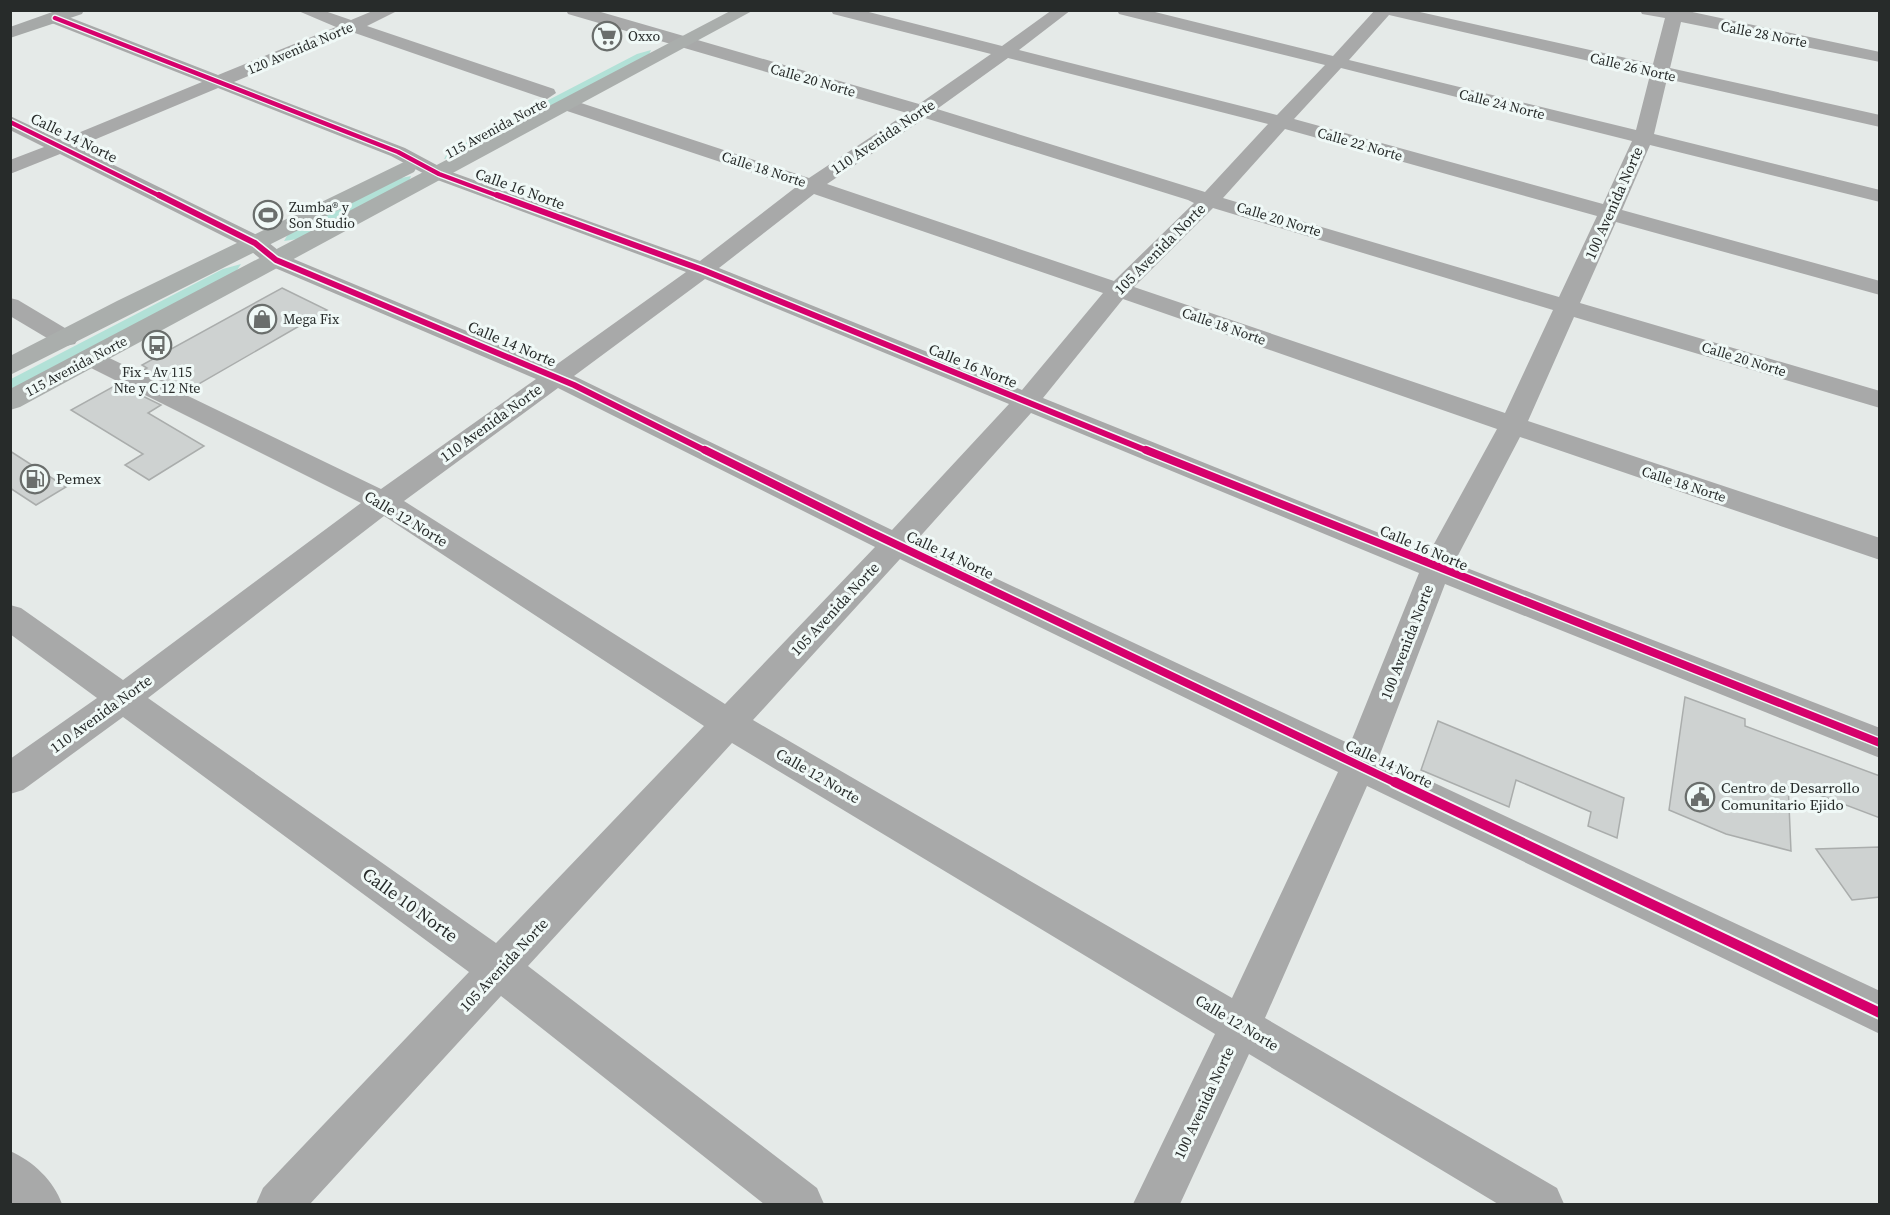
<svg xmlns="http://www.w3.org/2000/svg" width="1890" height="1215" viewBox="0 0 1890 1215" font-family="'Source Serif 4',serif">
	<style>
		.green { fill: #b2e1d7 }
		.building { fill: #ced2d1; stroke: #aaadac; stroke-width: 1.5 }
		.lines { fill: none; stroke-linecap: round; stroke-linejoin: round }
		.minor { fill: #a8a9a9; fill-rule: evenodd }
		.secondary { fill: #a6a9a8; fill-rule: evenodd }
		.primary { fill: #aaaeac; fill-rule: evenodd }
		.cycleway-far3-casing { stroke: #f0f9f7; stroke-width: 7 }
		.cycleway-far2-casing { stroke: #f0f9f7; stroke-width: 9 }
		.cycleway-far1-casing { stroke: #f0f9f7; stroke-width: 11 }
		.cycleway-casing { stroke: #f0f9f7; stroke-width: 14 }
		.cycleway-far3 { stroke: #d6006c; stroke-width: 4.5 }
		.cycleway-far2 { stroke: #d6006c; stroke-width: 6 }
		.cycleway-far1 { stroke: #d6006c; stroke-width: 8 }
		.cycleway { stroke: #d6006c; stroke-width: 10 }
		.labels { text-anchor: middle; stroke-width: 6; stroke-linejoin: round; paint-order: stroke }
		.far-street-label { font-size: 14px; fill: #272b2a; stroke: #f0f9f7 }
		.far-poi-label { font-size: 14px; fill: #272b2a; stroke: #f0f9f7; text-anchor: start }
		.street-label { font-size: 15px; fill: #272b2a; stroke: #f0f9f7 }
		.poi-label { font-size: 15px; fill: #272b2a; stroke: #f0f9f7; text-anchor: start }
		.near-street-label { font-size: 18px; fill: #272b2a; stroke: #f0f9f7 }
	</style>
	<rect width="100%" height="100%" fill="#e5eae8"/>
	<path class="green" d="M651,50L648,57L462,154L444,159L448,152L637,54Z
		M411,176L408,183L298,239L284,241L288,234L396,179Z
		M241,264L234,275L11,391V379L223,269Z"/>
	<path class="building" d="M282,288L327,310L185,392L142,371L147,368L142,365Z
		M118,384L161,405L148,413L204,446L149,480L125,465L143,454L71,410Z
		M10,451L66,487L36,505L10,488Z
		M1685,697L1745,719V726L1880,776V818L1788,783L1791,851L1726,834L1669,810Z
		M1438,721L1624,798L1617,838L1588,826L1591,812L1516,780L1509,807L1421,770Z
		M1880,847V897L1852,900L1816,849Z"/>
	<g class="lines">
		<path class="minor" d="M296,10H322L351,20L375,10H399L367,26L554,89L556,93L547,99L540,97L352,32L234,82L405,148L446,170L700,261L796,187L561,109L559,105L561,101H575L809,178L907,113L568,14L566,10H594L919,104L991,54L833,14L831,10H861L1002,46L1052,10H1071L1019,50L1277,115L1325,65L1119,14L1117,10H1147L1333,56L1375,10H1411L1653,64L1665,18L1642,14L1640,10H1683L1880,52V62L1681,22L1670,68L1880,115V127L1667,79L1654,134L1880,190V202L1650,145L1622,210L1880,281V295L1616,222L1580,303L1880,391V408L1574,317L1528,421L1880,538V560L1520,437L1454,563L1880,728V758L1445,584L1379,757L1880,991V1034L1367,786L1265,1018L1557,1188L1564,1204H1498L1249,1054L1180,1204H1133L1215,1034L732,743L528,966L817,1188L824,1204H764L501,996L310,1204H256L263,1188L469,972L123,717L23,790L10,794V759L97,698L10,634V605L21,608L123,680L361,503L81,363L77,358L81,353L90,350L99,353L381,489L536,379L268,265L247,248L60,154L10,174V160L44,147L10,130V116L61,140L202,82L49,22L47,18L49,14H61L218,75L336,27ZM1389,15L1650,75L1636,130L1349,60ZM1008,58L1268,124L1205,192L937,109ZM1341,68L1632,141L1603,204L1294,119ZM218,88L391,156L432,178L686,272L553,367L284,255L263,238L77,147ZM925,118L1188,200L1194,203L1114,281L827,184ZM1285,129L1597,216L1559,297L1223,198ZM814,194L1103,293L1022,390L719,268ZM1213,208L1553,310L1505,413L1134,287ZM705,279L1009,404L892,530L574,376ZM1123,299L1497,429L1429,553L1043,398ZM558,388L875,547L725,704L404,501ZM1031,413L1419,573L1350,744L916,541ZM384,516L704,726L496,943L148,698ZM900,559L1338,772L1232,998L753,720Z
			M10,298L18,300L75,334L78,339L75,344L66,346L57,344L10,316Z
			M10,1151C33,1161 54,1181 62,1204H10Z"/>
		<path class="secondary" d="M58,10H84L82,14L10,38V27Z"/>
		<path class="primary" d="M732,10H754L20,407L10,410V389Z
			M406,161L414,162L417,167L414,172L10,375V356L117,301Z"/>
		<g class="cycleway-far3-casing">
			<path id="cycleway-far3" d="M55,18L398,152L439,174L501,197
				M10,122L162,197"/>
		</g>
		<g class="cycleway-far2-casing">
			<path id="cycleway-far2" d="M159,195L255,243L276,260L574,385L708,452
				M497,195L703,270L1150,452"/>
		</g>
		<g class="cycleway-far1-casing">
			<path id="cycleway-far1" d="M705,450L870,532L1398,784
				M1146,450L1880,743"/>
		</g>
		<g class="cycleway-casing">
			<path id="cycleway" d="M1395,782L1880,1013"/>
		</g>
		<use href="#cycleway-far3" class="cycleway-far3"/>
		<use href="#cycleway-far2" class="cycleway-far2"/>
		<use href="#cycleway-far1" class="cycleway-far1"/>
		<use href="#cycleway" class="cycleway"/>
	</g>
	<defs>
		<g id="supermarket-ring" transform="scale(1.5)"><circle r="9.5" fill="#f0f9f7" stroke="#6a6e6c" stroke-width="1.5"/><path d="M-6-5.5h2.5l.6 2H6L4.5 2H-2.5L-4.4-4H-6ZM-1.5 3.2a1.3 1.3 0 1 0 .1 0ZM3 3.2a1.3 1.3 0 1 0 .1 0Z" fill="#6a6e6c"/></g>
		<g id="stadium-ring" transform="scale(1.5)"><circle r="9.5" fill="#f0f9f7" stroke="#6a6e6c" stroke-width="1.5"/><path d="M0-5a6.5 5 0 1 0 0 10a6.5 5 0 1 0 0-10ZM-3.5-1.8h7v3.6h-7Z" fill="#6a6e6c"/></g>
		<g id="shop-ring" transform="scale(1.5)"><circle r="9.5" fill="#f0f9f7" stroke="#6a6e6c" stroke-width="1.5"/><path d="M-5-2.5h2.3a2.7 3.5 0 0 1 5.4 0H5L5.5 6h-11ZM-1.5-2.5h3a1.5 2.3 0 0 0-3 0Z" fill="#6a6e6c"/></g>
		<g id="bus-ring" transform="scale(1.5)"><circle r="9.5" fill="#f0f9f7" stroke="#6a6e6c" stroke-width="1.5"/><path d="M-5-6H5V4H4V6H2V4H-2V6H-4V4H-5ZM-3.5-4V0h7V-4ZM-3.5 1.2v1.5H-2V1.2ZM2 1.2v1.5H3.5V1.2Z" fill="#6a6e6c"/></g>
		<g id="fuel-ring" transform="scale(1.5)"><circle r="9.5" fill="#f0f9f7" stroke="#6a6e6c" stroke-width="1.5"/><path d="M-5.5-6h7V0h2V4h1.3V-2.5L3-4.5l.8-.8L6-3V5H2.5V1h-1V6h-7ZM-4.2-4.7v3.2H.2V-4.7Z" fill="#6a6e6c"/></g>
		<g id="civic-ring" transform="scale(1.5)"><circle r="9.5" fill="#f0f9f7" stroke="#6a6e6c" stroke-width="1.5"/><path d="M-.6-6.5H3V-4.5H.6V-3L4-1V1h2V6H-6V1h2V-1L-.6-3ZM-1.2 2.5V6h2.4V2.5Z" fill="#6a6e6c"/></g>
	</defs>
	<g fill-rule="evenodd">
		<use href="#supermarket-ring" x="607" y="36"/>
		<use href="#stadium-ring" x="268" y="215"/>
		<use href="#shop-ring" x="262" y="319"/>
		<use href="#bus-ring" x="157" y="345"/>
		<use href="#fuel-ring" x="35" y="479"/>
		<use href="#civic-ring" x="1700" y="797"/>
	</g>
	<g class="labels">
		<g class="far-street-label">
			<text transform="translate(1764 34) rotate(11)" y="5">Calle 28 Norte</text>
			<text transform="translate(300 48) rotate(-23)" y="5">120 Avenida Norte</text>
			<text transform="translate(1633 67) rotate(13)" y="5">Calle 26 Norte</text>
			<text transform="translate(813 80) rotate(16)" y="5">Calle 20 Norte</text>
			<text transform="translate(1502 104) rotate(14)" y="5">Calle 24 Norte</text>
			<text transform="translate(496 128) rotate(-28)" y="5">115 Avenida Norte</text>
			<text transform="translate(1360 144) rotate(16)" y="5">Calle 22 Norte</text>
			<text transform="translate(764 169) rotate(18)" y="5">Calle 18 Norte</text>
			<text transform="translate(1279 219) rotate(17)" y="5">Calle 20 Norte</text>
			<text transform="translate(1224 326) rotate(19)" y="5">Calle 18 Norte</text>
			<text transform="translate(1744 359) rotate(17)" y="5">Calle 20 Norte</text>
			<text transform="translate(76 366) rotate(-28)" y="5">115 Avenida Norte</text>
			<text transform="translate(1684 484) rotate(18)" y="5">Calle 18 Norte</text>
		</g>
		<g class="far-poi-label">
			<text x="628" y="41">Oxxo</text>
			<text x="289" y="212">Zumba® y<tspan x="289" dy="16">Son Studio</tspan></text>
			<text x="283" y="324">Mega Fix</text>
			<text x="157" y="377" text-anchor="middle">Fix - Av 115<tspan x="157" dy="16">Nte y C 12 Nte</tspan></text>
		</g>
		<g class="street-label">
			<text transform="translate(883 137) rotate(-34)" y="5">110 Avenida Norte</text>
			<text transform="translate(74 138) rotate(26)" y="5">Calle 14 Norte</text>
			<text transform="translate(520 189) rotate(20)" y="5">Calle 16 Norte</text>
			<text transform="translate(1614 203) rotate(-66)" y="5">100 Avenida Norte</text>
			<text transform="translate(1160 249) rotate(-45)" y="5">105 Avenida Norte</text>
			<text transform="translate(512 344) rotate(23)" y="5">Calle 14 Norte</text>
			<text transform="translate(973 366) rotate(22)" y="5">Calle 16 Norte</text>
			<text transform="translate(491 423) rotate(-36)" y="5">110 Avenida Norte</text>
			<text transform="translate(406 519) rotate(31)" y="5">Calle 12 Norte</text>
			<text transform="translate(1424 548) rotate(23)" y="5">Calle 16 Norte</text>
			<text transform="translate(950 555) rotate(25)" y="5">Calle 14 Norte</text>
			<text transform="translate(835 609) rotate(-47)" y="5">105 Avenida Norte</text>
			<text transform="translate(1407 642) rotate(-69)" y="5">100 Avenida Norte</text>
			<text transform="translate(101 714) rotate(-36)" y="5">110 Avenida Norte</text>
			<text transform="translate(1389 764) rotate(25)" y="5">Calle 14 Norte</text>
			<text transform="translate(818 776) rotate(30)" y="5">Calle 12 Norte</text>
			<text transform="translate(504 965) rotate(-47)" y="5">105 Avenida Norte</text>
			<text transform="translate(1237 1023) rotate(31)" y="5">Calle 12 Norte</text>
			<text transform="translate(1204 1103) rotate(-65)" y="5">100 Avenida Norte</text>
		</g>
		<g class="poi-label">
			<text x="56" y="484">Pemex</text>
			<text x="1721" y="793">Centro de Desarrollo<tspan x="1721" dy="17">Comunitario Ejido</tspan></text>
		</g>
		<g class="near-street-label">
			<text transform="translate(410 905) rotate(36)" y="6">Calle 10 Norte</text>
		</g>
	</g>
	<rect width="1890" height="1215" fill="none" stroke="#272b2a" stroke-width="24"/>
</svg>
